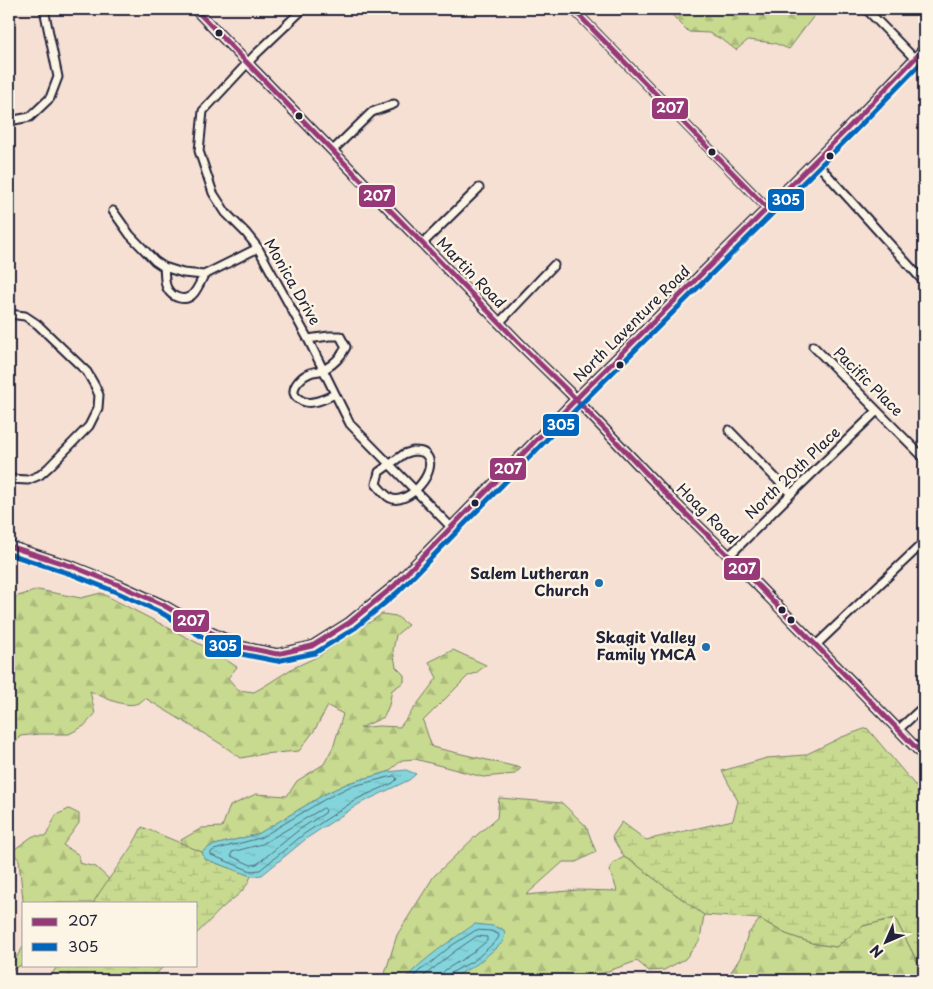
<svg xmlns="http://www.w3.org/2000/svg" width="933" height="989" viewBox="0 0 933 989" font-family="'Playpen Sans',sans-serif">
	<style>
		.forest { fill: url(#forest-firs); stroke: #757e65 }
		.wetland { fill: url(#wetland-marsh); stroke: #757e65 }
		.water { fill: url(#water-ripples); stroke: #5d8d9b }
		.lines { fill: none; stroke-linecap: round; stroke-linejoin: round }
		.shore { stroke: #496a7b; stroke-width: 1 }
		.minor-casing { stroke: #22223b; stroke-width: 11 }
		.tertiary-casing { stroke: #22223b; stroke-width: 12 }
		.minor { stroke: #fcf5e5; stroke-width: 7 }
		.tertiary { stroke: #fcf5e5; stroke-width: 9 }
		.bus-1-casing { stroke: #fcf5e5; stroke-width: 9 }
		.bus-2-casing { stroke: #fcf5e5; stroke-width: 9 }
		.bus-1 { stroke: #973978; stroke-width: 5 }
		.bus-2 { stroke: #0065bd; stroke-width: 5 }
		.bus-dot { fill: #22223b; stroke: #fcf5e5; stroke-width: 2 }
		.poi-dot { fill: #1f6fb2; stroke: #fcf5e5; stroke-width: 2 }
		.labels { text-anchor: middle; stroke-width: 5; stroke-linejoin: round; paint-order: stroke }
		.street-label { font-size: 15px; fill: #22223b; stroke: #fcf5e5 }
		.poi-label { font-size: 15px; font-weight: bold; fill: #22223b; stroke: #fcf5e5; text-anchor: end }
		.line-badge { stroke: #fcf5e5; stroke-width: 2 }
		.badge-label { font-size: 14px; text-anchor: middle; font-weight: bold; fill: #fff }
	</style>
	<defs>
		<pattern id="forest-firs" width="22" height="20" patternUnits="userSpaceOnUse" patternTransform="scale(1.25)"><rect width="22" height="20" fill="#c8da8f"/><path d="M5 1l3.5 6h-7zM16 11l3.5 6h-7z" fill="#acbb7c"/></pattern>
		<pattern id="wetland-marsh" width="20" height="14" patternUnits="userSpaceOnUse" patternTransform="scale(1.25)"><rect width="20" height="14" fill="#c8da8f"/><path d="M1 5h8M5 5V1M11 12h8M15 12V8" fill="none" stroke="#acbb7c"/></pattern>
		<pattern id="water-ripples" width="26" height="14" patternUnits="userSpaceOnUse" patternTransform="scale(1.25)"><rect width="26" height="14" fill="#84d5db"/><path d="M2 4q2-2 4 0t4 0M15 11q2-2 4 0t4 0" fill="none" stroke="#72b7bd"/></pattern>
	</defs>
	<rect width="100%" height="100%" fill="#f6dfd3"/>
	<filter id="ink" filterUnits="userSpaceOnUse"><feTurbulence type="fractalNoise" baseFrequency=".02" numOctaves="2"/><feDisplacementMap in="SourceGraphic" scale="10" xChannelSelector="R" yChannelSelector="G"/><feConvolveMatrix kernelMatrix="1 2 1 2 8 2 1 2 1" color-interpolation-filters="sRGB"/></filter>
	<g filter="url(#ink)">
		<path class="forest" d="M641,9H817L816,13L789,49L774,43L748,40L736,50L723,40L709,33L689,32L671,14L653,13Z
			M38,590L81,598L101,593L211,650L237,667L228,678L238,690L254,692L263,687L293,668L319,656L382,614L396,616L408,625L396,635L393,650L396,667L404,675V682L392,690L389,705L384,717L360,728L378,726L400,727L437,678L429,662L453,650L486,665L476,673L468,676L423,721L432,747L521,768L515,774L483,777L415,759L402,760L388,772L348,783L325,794L258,834L211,846L202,852L181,853V840L202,828L222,827L230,806L256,794L287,796L297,781L324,764L334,745L343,714L328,706L314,731L299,751L262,754L241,758L221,744L145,698C143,700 141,702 138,703C126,709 101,696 90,691L95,714L84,726L69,734H39L20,736L9,753V601L18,596Z
			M499,798L562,803L586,826L596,852L576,862H563L526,895L578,890L617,891L613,878L609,871L613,863L624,857L636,864L648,874L704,915L700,940L685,959L664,970L649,971L637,961L591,977L588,980H383L397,935L434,876L478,834L497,818Z
			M69,809L79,814V823L63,845L79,855V863L96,867L111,881L127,903H24V964L9,971V968L24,946L23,900L19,860L12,851L33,836H46L56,815Z
			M895,918L918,963L924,972V980H726L740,958L748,934L760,919L786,934L812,943L836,947L863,926Z"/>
		<path class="wetland" d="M867,728L924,796V972L918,963L895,918L863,926L836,947L812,943L786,934L760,919L704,915L648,874L636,864L624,857L612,837L622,822L646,840L733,820L738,801L722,771L767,758L805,755L842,737Z
			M142,827L202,852L205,859L251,876C246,892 233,898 222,908C213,917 205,926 196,934V903H93C108,877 130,854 142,827Z
			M58,965H165L150,980H48Z"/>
		<path class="water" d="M406,770L416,774L409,780L359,804L307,838L262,875L251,876L205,859L202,852L211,846L258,834L325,794L348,783L388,772Z
			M475,924L493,926L504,930L505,935L502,943L477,964L449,980H404C424,958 450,941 475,924Z"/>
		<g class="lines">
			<path class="shore" d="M395,776L397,779L393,783L357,799L304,834L260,870L251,871L211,855V852L214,850L260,838L327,798L349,787L389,777Z
				M324,808L326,810L325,813L300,829L257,864L251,865L231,856L232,852L262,844Z
				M411,980L419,971L428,965L451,946L476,930L491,931L498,934L499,936L497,940L475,960L449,974L447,980
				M419,980L455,951L477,936L487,937V941L471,954L445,970L442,974L441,980"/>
			<g class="minor-casing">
				<path id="minor" d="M573,9L767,208
					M866,9L915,59
					M300,12L255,55L203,111L199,151L213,193L226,213L246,233L258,248L308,339L350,424L451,527
					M9,121L30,117L50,98L58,77L44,9
					M333,150L372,112L394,104
					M815,161L924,282
					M113,211L130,235L155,261L164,267L183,273L204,275L258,248
					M423,243L479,188
					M164,267C165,274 164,282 167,288C172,298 186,303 194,293C198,288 201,281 204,275
					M9,314L25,316L37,324L87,372L95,386L99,395L98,408L89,426L49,467L40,475L28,480L9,479
					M499,323L554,265
					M308,339L329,336H340L346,347C341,357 334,364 325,369C320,372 314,371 310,373C302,376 293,385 294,393C295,396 297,398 299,399C309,407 324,399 335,394
					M813,346L924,458
					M729,430L791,494
					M413,451C418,451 424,451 427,456C439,471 407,507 390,498C385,495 380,489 376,484L379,472L404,454Z
					M729,556L791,494L877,411
					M816,645L924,542
					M899,729L924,706"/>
			</g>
			<g class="tertiary-casing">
				<path id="tertiary" d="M195,9L518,342L569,392L670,498L729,556L924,756
					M9,546L74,567L119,585L163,605L210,632L243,647L277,654L312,646L350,622L394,586L585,390L846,130L924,49"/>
			</g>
			<use href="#minor" class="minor"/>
			<use href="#tertiary" class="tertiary"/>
			<g class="bus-1-casing">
				<path id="bus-1" d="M195,9L518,342L569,392L670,498L729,556L924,756
					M573,9L767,208
					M9,546L74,567L119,585L163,605L210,632L243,647L277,654L312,646L350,622L394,586L585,390L846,130L924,49"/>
			</g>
			<g class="bus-2-casing">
				<path id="bus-2" d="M9,554L71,574L116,592L160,612L206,639L241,654L277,661L315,653L355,628L399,591L590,395L851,135L924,60"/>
			</g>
			<use href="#bus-1" class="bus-1"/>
			<use href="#bus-2" class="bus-2"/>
		</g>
	</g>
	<g class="bus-dot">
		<circle cx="219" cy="33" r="4.5"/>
		<circle cx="299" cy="116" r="4.5"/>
		<circle cx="712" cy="152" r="4.5"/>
		<circle cx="830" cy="156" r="4.5"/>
		<circle cx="620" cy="365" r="4.5"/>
		<circle cx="475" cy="503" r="4.5"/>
		<circle cx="782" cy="610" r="4.5"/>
		<circle cx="791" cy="620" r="4.5"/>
	</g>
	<g class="poi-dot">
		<circle cx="599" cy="583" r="5"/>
		<circle cx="706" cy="647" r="5"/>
	</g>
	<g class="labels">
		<g class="street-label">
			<text transform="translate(471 273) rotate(46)" y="5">Martin Road</text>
			<text transform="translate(292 282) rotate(60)" y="5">Monica Drive</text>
			<text transform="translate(632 324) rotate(-45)" y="5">North Laventure Road</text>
			<text transform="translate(868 382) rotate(45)" y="5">Pacific Place</text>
			<text transform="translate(793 473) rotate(-44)" y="5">North 20th Place</text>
			<text transform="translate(707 514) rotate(45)" y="5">Hoag Road</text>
		</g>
		<g class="poi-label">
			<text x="589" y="579">Salem Lutheran<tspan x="589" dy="17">Church</tspan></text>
			<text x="696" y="643">Skagit Valley<tspan x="696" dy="17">Family YMCA</tspan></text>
		</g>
	</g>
	<g class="line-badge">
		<rect x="651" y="97" width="38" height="23" rx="5" fill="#973978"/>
		<rect x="358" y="184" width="38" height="24" rx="5" fill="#973978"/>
		<rect x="767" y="188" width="38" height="24" rx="5" fill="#0065bd"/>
		<rect x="542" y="413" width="38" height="24" rx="5" fill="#0065bd"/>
		<rect x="489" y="457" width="38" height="24" rx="5" fill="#973978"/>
		<rect x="723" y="557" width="38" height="24" rx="5" fill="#973978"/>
		<rect x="172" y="609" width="38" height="24" rx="5" fill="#973978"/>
		<rect x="204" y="634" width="38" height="24" rx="5" fill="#0065bd"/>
	</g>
	<g class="badge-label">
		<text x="670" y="113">207</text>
		<text x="377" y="201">207</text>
		<text x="786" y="205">305</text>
		<text x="561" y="430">305</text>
		<text x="508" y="474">207</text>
		<text x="742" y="574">207</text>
		<text x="191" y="626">207</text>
		<text x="223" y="651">305</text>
	</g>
	<rect width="933" height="989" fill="none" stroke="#fcf5e5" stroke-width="30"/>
	<rect x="15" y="15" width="903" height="959" fill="none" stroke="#22223b" stroke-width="2" filter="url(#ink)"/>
	<rect x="22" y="902" width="175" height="65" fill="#fcf5e5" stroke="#a5a1a1"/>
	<rect x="32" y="918" width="25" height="8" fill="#973978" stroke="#a5a1a1"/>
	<text x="68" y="926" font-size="15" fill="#22223b">207</text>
	<rect x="32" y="943" width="25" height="8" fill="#0065bd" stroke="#a5a1a1"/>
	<text x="68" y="952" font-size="15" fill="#22223b">305</text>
	<g transform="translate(886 942) rotate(225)" stroke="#fcf5e5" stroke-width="4" paint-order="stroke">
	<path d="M0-4L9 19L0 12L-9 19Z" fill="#22223b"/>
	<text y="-8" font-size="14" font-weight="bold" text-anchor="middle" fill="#22223b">N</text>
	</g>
</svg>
